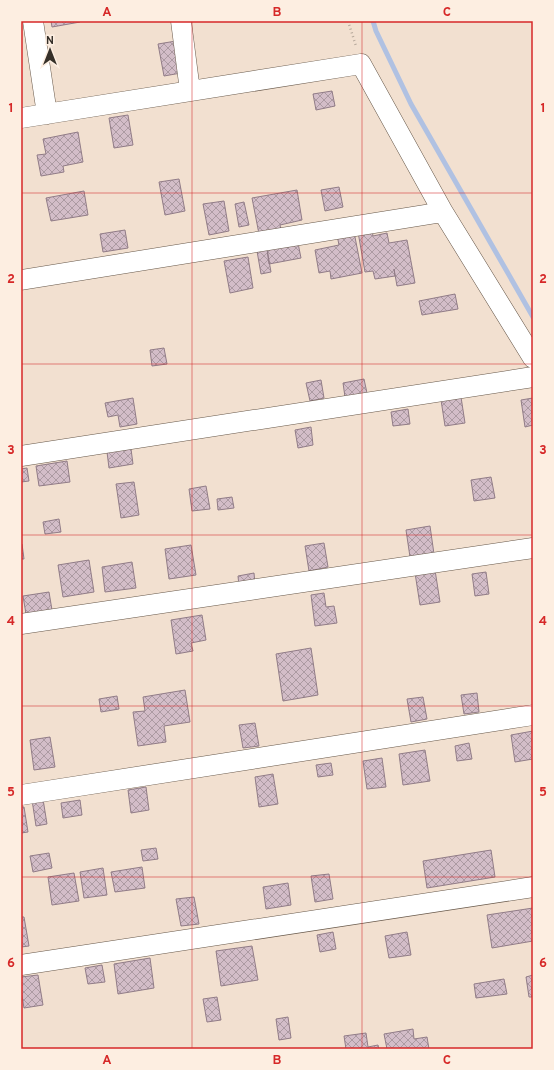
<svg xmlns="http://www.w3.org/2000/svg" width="554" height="1070" viewBox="0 0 554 1070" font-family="Overpass,sans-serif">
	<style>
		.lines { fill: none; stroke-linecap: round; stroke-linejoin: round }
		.stream { stroke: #b0c1e2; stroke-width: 5 }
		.building { fill: url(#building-cross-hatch); stroke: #917c87 }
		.street-casing { stroke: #67584a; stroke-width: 21 }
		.path { stroke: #b7a99c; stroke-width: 2.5; stroke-dasharray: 1 3; stroke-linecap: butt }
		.street { stroke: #fff; stroke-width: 20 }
		.grid { fill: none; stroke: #d62828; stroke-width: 1; stroke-opacity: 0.55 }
		.neatline { fill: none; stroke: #d62828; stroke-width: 1.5 }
		.grid-label { font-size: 13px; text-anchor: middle; font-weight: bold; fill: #d62828 }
	</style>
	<defs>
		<pattern id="building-cross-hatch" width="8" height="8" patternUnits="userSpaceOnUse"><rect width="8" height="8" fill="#d3bdc8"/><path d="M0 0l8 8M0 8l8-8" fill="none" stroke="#ac9aa2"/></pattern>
	</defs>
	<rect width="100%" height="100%" fill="#f2e0d0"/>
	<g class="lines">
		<path class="stream" d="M373,21L376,31L411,104L533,317"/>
	</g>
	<path class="building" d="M51,21H80V22L52,27Z
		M176,41L181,73L164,76L158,44Z
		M332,91L335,106L316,110L313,94Z
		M128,115L133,145L114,148L109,118Z
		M78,132L83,162L63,166L64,172L41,176L37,155L46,154L43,139Z
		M179,179L185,211L165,215L159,182Z
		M339,187L343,207L325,211L321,190Z
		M297,190L302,220L280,225L281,230L259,234L252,198Z
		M84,191L88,215L51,221L46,198Z
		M224,201L229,231L209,235L203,204Z
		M244,202L249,225L239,227L235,204Z
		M125,230L128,248L103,252L100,234Z
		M372,230L373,236L387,233L389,243L407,240L415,283L397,286L394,269L395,276L375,279L373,271L365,272L358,232Z
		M354,232L362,273L331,279L330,271L319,273L315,250L339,245L337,235Z
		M298,243L301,258L269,264L267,249Z
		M267,249L271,272L261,274L257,251Z
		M248,257L253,288L230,293L224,261Z
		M455,294L458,309L422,315L419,301Z
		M164,348L167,364L152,366L150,350Z
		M364,379L367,393L345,397L343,383Z
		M321,380L324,398L310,401L306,383Z
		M461,397L465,423L445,426L441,400Z
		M133,398L137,424L120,427L118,415L108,417L105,403Z
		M533,398V425L525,427L521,400Z
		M408,409L410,424L393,426L391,412Z
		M311,427L313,445L298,448L295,430Z
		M131,449L133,464L109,468L107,452Z
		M67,461L70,482L39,486L36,466Z
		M27,468L29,481L21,482V469Z
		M491,477L495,498L474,501L471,480Z
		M134,482L139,515L121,518L116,484Z
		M206,486L210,509L192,511L189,489Z
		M232,497L234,508L218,510L217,499Z
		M59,519L61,532L45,534L43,522Z
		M430,526L434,554L410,557L406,530Z
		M324,543L328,567L309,571L305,546Z
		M22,544L24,559H21V545Z
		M191,545L196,575L169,579L165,549Z
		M89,560L94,592L63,597L58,565Z
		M132,562L136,588L105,592L102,567Z
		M435,570L440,602L420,605L415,573Z
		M486,572L489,594L475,596L472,574Z
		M254,573L255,584L239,586L238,576Z
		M49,592L52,610L26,614L23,596Z
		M324,593L326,607L334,606L337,623L315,626L311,595Z
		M202,615L206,640L191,643L193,651L176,654L171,620Z
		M311,648L318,695L283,701L276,654Z
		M185,690L190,722L164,726L166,742L138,746L133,712L145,711L143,697Z
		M477,693L479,712L464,714L461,695Z
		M117,696L119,709L101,712L99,699Z
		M423,697L427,719L411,722L407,699Z
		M255,723L259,746L243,748L239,725Z
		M533,731V759L515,762L511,735Z
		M50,737L55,767L34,770L30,740Z
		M469,743L472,759L457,761L455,746Z
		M425,750L430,781L403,785L399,754Z
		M382,758L386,787L367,789L363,761Z
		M331,763L333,775L318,777L316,765Z
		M273,774L278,804L259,807L255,777Z
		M146,787L149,810L131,813L128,790Z
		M43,799L47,824L36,826L32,800Z
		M80,800L82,815L63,818L61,803Z
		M21,807H24L28,832L21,833Z
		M156,848L158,859L143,861L141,850Z
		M491,850L495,877L427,888L423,861Z
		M49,853L52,868L33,872L30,856Z
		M142,867L145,888L115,892L111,872Z
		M103,868L107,895L84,898L80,872Z
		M74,873L79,901L52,905L48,877Z
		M329,874L333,899L315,902L311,876Z
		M288,883L291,905L266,909L263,887Z
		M194,897L199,924L181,926L176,899Z
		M533,908V941L492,948L487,915Z
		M21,917H24L29,946L21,947Z
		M333,932L336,949L320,952L317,935Z
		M407,932L411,955L389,958L385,936Z
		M252,946L258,980L221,986L216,951Z
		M150,958L154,988L118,994L114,964Z
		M102,965L105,982L88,984L85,968Z
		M38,975L43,1005L24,1008L21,990V977Z
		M533,975V997H529L526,977Z
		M504,979L507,994L476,998L474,984Z
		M217,997L221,1020L207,1022L203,999Z
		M288,1017L291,1038L279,1040L276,1019Z
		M413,1029L414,1039L427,1037L429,1049H387L384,1034Z
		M366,1033L368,1047L378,1045L379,1049H346L344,1036Z"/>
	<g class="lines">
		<g class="street-casing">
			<path id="street" d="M33,21L47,114
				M181,21L190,91
				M21,118L361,64L443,212L533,358
				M21,280L443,212
				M21,456L533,377
				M21,624L533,548
				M21,795L533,715
				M21,965L533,887"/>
		</g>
		<path class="path" d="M348,21L356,46"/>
		<use href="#street" class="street"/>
	</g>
	<path class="grid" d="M192,21V1049M362,21V1049M21,193H533M21,364H533M21,535H533M21,706H533M21,877H533"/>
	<rect width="554" height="1070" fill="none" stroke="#fdeee1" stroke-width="44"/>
	<g transform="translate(50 50)" stroke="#fdeee1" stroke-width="3" paint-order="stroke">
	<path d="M0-3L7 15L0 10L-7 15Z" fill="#363029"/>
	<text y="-6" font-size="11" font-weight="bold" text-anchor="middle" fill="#363029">N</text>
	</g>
	<rect x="22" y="22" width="510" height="1026" class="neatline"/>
	<g class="grid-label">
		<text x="107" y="16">A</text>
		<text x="277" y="16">B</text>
		<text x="447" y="16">C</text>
		<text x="11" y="112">1</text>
		<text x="543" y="112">1</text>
		<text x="11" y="283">2</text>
		<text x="543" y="283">2</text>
		<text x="11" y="454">3</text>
		<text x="543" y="454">3</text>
		<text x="11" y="625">4</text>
		<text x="543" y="625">4</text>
		<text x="11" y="796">5</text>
		<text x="543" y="796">5</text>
		<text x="11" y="967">6</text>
		<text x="543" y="967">6</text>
		<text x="107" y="1064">A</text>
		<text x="277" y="1064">B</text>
		<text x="447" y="1064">C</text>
	</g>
</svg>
